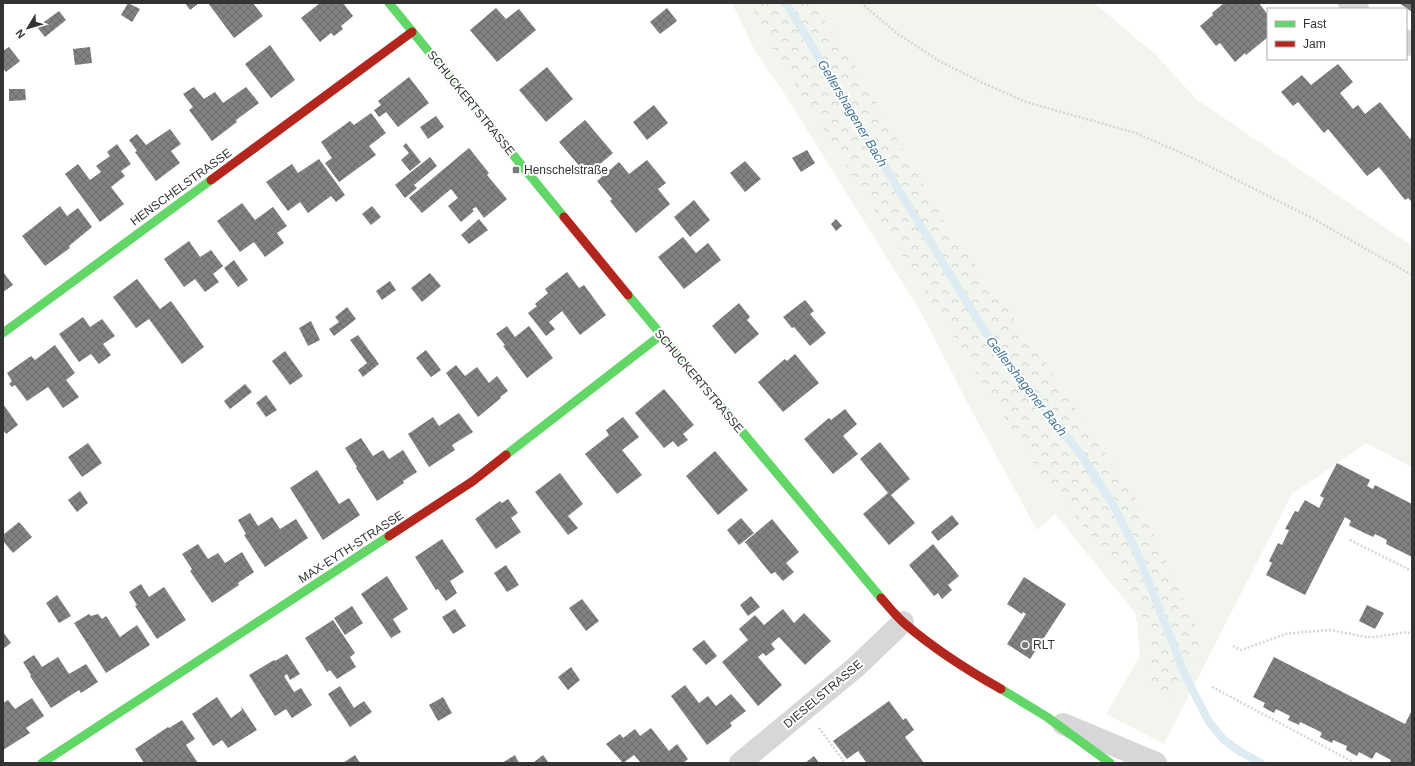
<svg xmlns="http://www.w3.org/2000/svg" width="1415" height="766" viewBox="0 0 1415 766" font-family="Arial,sans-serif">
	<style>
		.green { fill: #f1f5ed }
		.forest { fill: url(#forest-crowns) }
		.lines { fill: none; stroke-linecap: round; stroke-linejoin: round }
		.stream { stroke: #ddebf3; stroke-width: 8 }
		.building { fill: url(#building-cross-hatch) }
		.path { stroke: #d6d6d6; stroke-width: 2.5; stroke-dasharray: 2 2; stroke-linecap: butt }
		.street { stroke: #d7d7d7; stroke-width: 22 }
		.fast { stroke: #63d668; stroke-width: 9 }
		.jam { stroke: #b3261e; stroke-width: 9 }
		.poi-dot { fill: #7a7a7a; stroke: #fff; stroke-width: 1.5 }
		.labels { text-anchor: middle; stroke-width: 4; stroke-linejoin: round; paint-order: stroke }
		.street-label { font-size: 12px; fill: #333; stroke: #fff }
		.poi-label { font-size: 12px; fill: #333; stroke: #fff; text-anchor: start }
		.water-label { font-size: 13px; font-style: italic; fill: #3f7597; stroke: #fff }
	</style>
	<defs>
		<pattern id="forest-crowns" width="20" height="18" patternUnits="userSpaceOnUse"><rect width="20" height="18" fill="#f1f5ed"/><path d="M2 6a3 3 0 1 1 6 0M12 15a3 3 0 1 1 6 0" fill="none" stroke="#cfd2cc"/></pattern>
		<pattern id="building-cross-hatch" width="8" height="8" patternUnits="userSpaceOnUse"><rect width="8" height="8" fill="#818181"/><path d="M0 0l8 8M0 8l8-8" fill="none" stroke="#6a6a6a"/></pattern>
	</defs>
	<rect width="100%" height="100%" fill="#fff"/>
	<path class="green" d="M732,3H1094L1156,55L1196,99L1412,246V467L1366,443L1292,494L1164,744L1106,714L1140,656L1136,614L1055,514L1037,530L967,402L922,314L784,93L755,51Z"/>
	<path class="forest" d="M749,3H813L857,69L945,223L1041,356L1141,507L1203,642L1169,702L1147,686L1151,634L1116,565L1040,474L776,54Z"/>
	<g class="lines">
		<path class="stream" d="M786,3L960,291L986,333L1084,459L1112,503L1136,550L1186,677L1209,722L1223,739L1239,751L1261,763"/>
	</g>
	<path class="building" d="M128,3L140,9L132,22L121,15Z
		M185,3H199L190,10Z
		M208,3H253L263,16L234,38Z
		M320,3H343L353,16L341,26L343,29L334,36L331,33L320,42L301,18Z
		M1224,3H1259L1268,15V37L1246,55L1245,53L1235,62L1220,43L1216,46L1200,26L1213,15L1212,13Z
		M1399,3H1412V12Z
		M496,8L506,19L519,9L536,30L497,62L470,30Z
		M667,8L677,21L660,34L650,22Z
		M59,11L66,20L45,37L37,27Z
		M270,45L295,80L271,98L245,64Z
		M9,47L20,61L6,72L3,68V51Z
		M90,47L92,63L75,65L73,49Z
		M1338,64L1353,82L1340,93L1353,109L1358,105L1365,114L1380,102L1410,139L1412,137V202L1408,198L1405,200L1379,167L1367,176L1328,129L1324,133L1298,102L1293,106L1281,92L1302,75L1311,85Z
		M547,67L573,99L546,122L519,90Z
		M409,77L429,103L398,127L386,112L379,117L374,110L381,105L378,101Z
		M194,87L204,99L215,92L223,103L246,87L259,103L236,120L237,122L212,141L189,110L193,107L183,94Z
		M9,89H25L26,100L9,101Z
		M654,105L668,123L647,140L633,122Z
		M371,113L386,133L369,146L376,155L339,182L325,163L332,158L321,142L350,121L354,125Z
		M436,116L444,127L428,139L420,127Z
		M585,120L613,153L587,175L559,142Z
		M170,129L181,144L171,151L180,163L156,181L135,152L137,151L129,140L137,134L146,145Z
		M406,143L421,162L410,171L401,160L409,153L403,146Z
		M117,144L131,164L121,171L125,176L111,187L124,204L100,222L65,174L78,164L90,180L101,172L96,166L110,156L107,152Z
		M469,148L489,173L487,175L507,199L484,218L476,207L472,209L474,211L461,222L448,206L458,198L451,189L422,213L409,198Z
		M807,150L815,163L801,172L792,158Z
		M430,157L437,166L414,185L417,188L405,198L395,185Z
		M319,159L345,195L336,202L331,196L308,213L300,202L288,211L266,182L292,164L298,173Z
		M647,160L666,183L658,189L670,204L636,233L610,201L612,199L597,181L619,162L629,174Z
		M745,161L761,179L745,192L730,173Z
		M694,200L710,220L690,237L674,217Z
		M242,203L255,220L273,207L287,226L277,233L284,243L265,257L254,242L240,252L217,221Z
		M60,206L67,216L78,208L92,227L69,246L70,248L45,266L22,236Z
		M372,206L381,217L371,225L362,214Z
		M479,219L488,230L469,244L461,235Z
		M836,219L842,226L836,231L831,224Z
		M683,237L696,253L708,243L721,260L684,289L658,257Z
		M189,241L200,257L211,250L223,266L213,274L219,282L205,292L195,279L184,287L164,259Z
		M234,260L248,280L238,287L224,268Z
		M3,272L13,285L3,292Z
		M567,272L579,288L584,285L606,315L580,335L562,311L549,322L555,329L546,336L528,313L537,306L535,304L548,293L545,289Z
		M430,273L441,286L422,302L411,288Z
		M137,279L160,309L171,301L204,347L182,364L149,319L136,328L113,297Z
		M390,281L396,290L382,300L376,291Z
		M805,300L814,311L810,314L826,333L810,346L794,327L792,328L783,317Z
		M739,303L750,317L747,320L759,334L735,354L712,326Z
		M347,307L356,319L334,336L329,329L339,322L335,317Z
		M83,317L90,327L102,319L115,336L103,344L111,355L99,364L91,354L79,362L59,334Z
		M311,321L320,340L308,346L299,328Z
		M507,326L515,337L529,326L553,358L527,378L503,346L505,345L496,334Z
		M358,335L379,364L363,377L358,370L367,363L350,340Z
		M55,345L75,373L66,380L79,397L63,408L48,387L27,401L15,385L12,387L9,384L12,381L7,373L31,356L35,360Z
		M426,350L441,370L431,377L416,358Z
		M285,351L303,376L290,385L272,361Z
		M795,354L819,383L783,412L758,382L785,359L787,361Z
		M456,365L465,376L477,367L489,383L497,376L508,391L500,397L501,398L478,417L446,373Z
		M245,384L252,392L230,409L224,401Z
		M664,389L694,425L683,434L688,440L678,447L673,441L664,448L635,413Z
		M266,395L277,410L266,417L256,403Z
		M3,404L18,425L6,434L3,430Z
		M845,409L857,424L843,436L858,454L833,474L804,439L829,418L831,420Z
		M459,413L473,432L452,445L455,450L429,467L408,434L433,417L439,426Z
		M623,417L639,437L622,450L642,475L617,494L585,454L609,435L606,430Z
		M361,438L373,456L383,450L389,459L403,450L417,472L403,481L404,483L377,501L356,468L357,467L345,448Z
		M880,442L910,479L891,495L915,523L889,545L863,514L888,493L860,459Z
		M88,443L102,463L82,477L68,457Z
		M715,451L748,490L718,515L686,476Z
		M1337,463L1370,480L1367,486L1373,489L1375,485L1412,504V557L1386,544L1387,540L1375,534L1373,537L1350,526L1349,525L1351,521L1345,517L1305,595L1266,575L1272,563L1269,561L1278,543L1282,545L1289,530L1285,529L1295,511L1298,512L1305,500L1319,508L1324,498L1320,496Z
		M317,470L339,504L349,498L360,515L323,540L290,488Z
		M560,473L583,504L568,516L578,528L568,535L535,492Z
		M80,491L88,503L77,512L68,500Z
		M508,499L518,513L511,518L521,532L496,549L475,519L500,501L502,503Z
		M250,513L258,526L272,517L280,529L296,519L308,538L265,567L244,535L246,534L238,520Z
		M952,515L959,524L938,541L931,532Z
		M741,518L754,533L739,545L727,530Z
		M772,519L799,552L786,563L794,572L783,581L775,572L771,574L745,542Z
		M19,522L32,537L13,553L3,541V535Z
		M442,539L464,572L450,581L457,593L446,601L438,589L436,590L415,557Z
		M198,544L208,559L218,553L225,563L242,552L254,572L238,583L239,585L212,603L190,571L192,569L182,554Z
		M933,544L959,576L948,585L952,590L942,599L938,593L934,596L909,565Z
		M506,565L519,585L507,592L494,573Z
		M387,576L408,609L393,619L401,632L391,638L361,594Z
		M1024,577L1066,604L1030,659L1007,644L1026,614L1023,612L1022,614L1007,604Z
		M141,584L149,597L164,587L186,620L157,639L135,606L137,605L129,592Z
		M57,595L71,616L59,623L46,603Z
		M751,596L760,607L748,616L740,605Z
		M582,599L599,621L586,631L569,608Z
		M1367,605L1384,613L1375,629L1359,621Z
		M352,606L363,623L345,635L334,618Z
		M455,609L466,626L453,634L442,617Z
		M783,609L794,623L804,613L831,641L805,665L779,637L771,644L775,649L766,656L763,653L758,657L782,685L758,706L722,662L748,640L739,629L755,615L764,625Z
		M89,614L91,616L98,614L102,619L106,616L120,637L137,625L150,645L106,673L74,623Z
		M333,620L355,653L350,657L356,667L337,679L330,670L327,672L305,638Z
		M3,632L11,643L3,649Z
		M704,640L717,656L706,665L692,649Z
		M287,654L300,674L290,680L287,674L284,676L294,692L301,688L312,705L292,718L286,709L275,716L249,675L274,660L275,661Z
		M34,655L42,667L58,657L69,674L86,664L98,682L81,693L79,690L51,708L30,676L31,675L23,662Z
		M1274,657L1405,724L1412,710V763H1390L1391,760L1376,752L1372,759L1359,752L1357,756L1346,750L1347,746L1333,740L1332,743L1320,737L1322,733L1315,729L1300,722L1299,725L1288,720L1290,716L1276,709L1274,713L1263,707L1265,703L1253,697Z
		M571,667L580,680L568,690L558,677Z
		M685,685L699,703L708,696L716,706L731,694L746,711L730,723L732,726L707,745L671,696Z
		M340,686L354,708L364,701L372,712L350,727L328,694Z
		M217,697L231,718L242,710L241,706L257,730L228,748L222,740L213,746L192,714Z
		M443,697L452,713L438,721L429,705Z
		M32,698L44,716L26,728L30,733L3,750V703L8,700L15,709Z
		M889,701L903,720L906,718L914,730L905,737L924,763H864L866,762L858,751L847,759L833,741Z
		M182,720L195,739L186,745L198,763H144L135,749L168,727L169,728Z
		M651,728L669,751L677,744L688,759L683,763H641L634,755L623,763L606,744L620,734L623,738L635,729L640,736Z
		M355,755L360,763H343Z
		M515,755L519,763H502Z
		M543,755L549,763H535L534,762Z
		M814,756L819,763H805Z"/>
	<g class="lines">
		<path class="path" d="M861,3L898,34L941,62L983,83L1026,102L1136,133L1195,159L1310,217L1412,275
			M1350,540L1412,571
			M1233,646L1241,650L1286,634L1303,632L1331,630L1366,637H1375L1407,632L1412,634
			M1212,687L1355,763
			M819,728L845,763"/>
		<path class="street" d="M1349,3L1358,9
			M1406,40L1412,45
			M1063,724L1156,763
			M740,763L856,667L903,622"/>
		<path class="fast" d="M389,3L564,217
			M628,295L881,598
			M3,333L211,180
			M506,455L661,335
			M1001,689L1047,717L1110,763
			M42,763L389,536"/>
		<path class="jam" d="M211,180L412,32
			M564,217L628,295
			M389,536L473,481L506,455
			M881,598C888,606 896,616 904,623C933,648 967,670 1001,689"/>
	</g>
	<g class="poi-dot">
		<rect x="512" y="166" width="8" height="8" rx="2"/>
		<circle cx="1025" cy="645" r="4"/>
	</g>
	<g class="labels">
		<g class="street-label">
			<text transform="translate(471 103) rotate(51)" y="4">SCHUCKERTSTRASSE</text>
			<text transform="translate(181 187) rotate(-36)" y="4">HENSCHELSTRASSE</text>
			<text transform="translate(699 381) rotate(50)" y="4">SCHUCKERTSTRASSE</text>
			<text transform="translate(351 547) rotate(-33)" y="4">MAX-EYTH-STRASSE</text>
			<text transform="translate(823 694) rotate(-40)" y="4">DIESELSTRASSE</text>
		</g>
		<g class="poi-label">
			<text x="524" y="174">Henschelstraße</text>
			<text x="1033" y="649">RLT</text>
		</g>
		<g class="water-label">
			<text transform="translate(853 113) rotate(59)" y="5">Gellershagener Bach</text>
			<text transform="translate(1027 386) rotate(52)" y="5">Gellershagener Bach</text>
		</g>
	</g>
	<rect width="1415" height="766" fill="none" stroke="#333333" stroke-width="8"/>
	<rect x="1267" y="8" width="140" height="52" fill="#ffffff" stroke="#adadad"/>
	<rect x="1275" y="21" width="20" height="6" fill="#63d668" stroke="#adadad"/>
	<text x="1303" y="28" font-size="12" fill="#333333">Fast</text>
	<rect x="1275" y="41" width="20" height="6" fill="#b3261e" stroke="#adadad"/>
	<text x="1303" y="48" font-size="12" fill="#333333">Jam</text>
	<g transform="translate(28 28) rotate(232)" stroke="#ffffff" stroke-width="3" paint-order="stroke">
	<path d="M0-3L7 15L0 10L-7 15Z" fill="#333333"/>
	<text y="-6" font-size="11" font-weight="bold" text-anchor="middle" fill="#333333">N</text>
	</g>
</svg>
